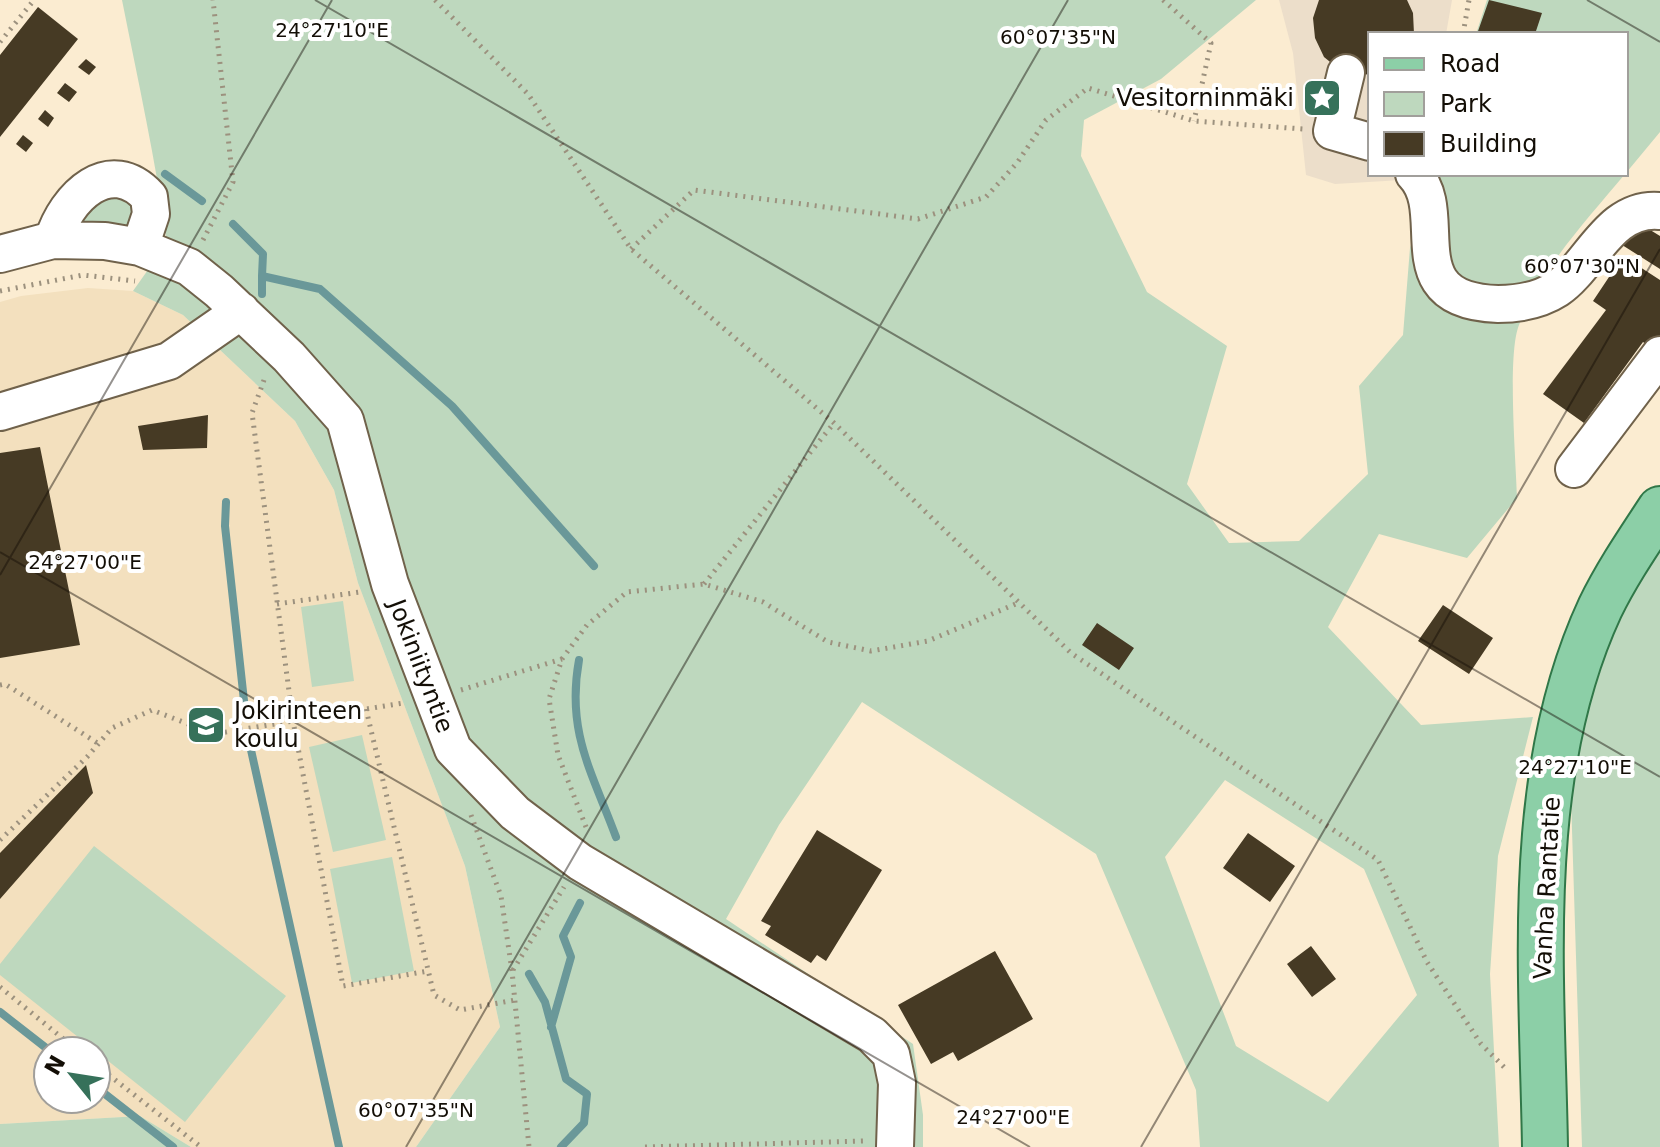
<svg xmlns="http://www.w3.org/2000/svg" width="1660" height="1147" viewBox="0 0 1660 1147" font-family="'DejaVu Sans',sans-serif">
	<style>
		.industrial { fill: #ecdeca }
		.built { fill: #f3e0be; fill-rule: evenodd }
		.green { fill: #bed8be; fill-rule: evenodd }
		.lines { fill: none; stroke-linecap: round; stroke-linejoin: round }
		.stream { stroke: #6a9899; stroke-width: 8 }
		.building { fill: #463a24 }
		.minor-casing { stroke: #70624b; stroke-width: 40 }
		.major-casing { stroke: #307748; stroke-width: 48 }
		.path { stroke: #9c917e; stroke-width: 5; stroke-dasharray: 2 6; stroke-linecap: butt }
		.minor { stroke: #fff; stroke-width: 36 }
		.major { stroke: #8ccfa7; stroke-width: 44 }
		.ticks { fill: none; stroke: #130e06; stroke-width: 2; stroke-opacity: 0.45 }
		.labels { text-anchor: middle; stroke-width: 8; stroke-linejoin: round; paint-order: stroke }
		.poi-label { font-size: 24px; fill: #130e06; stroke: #fff; text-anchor: end }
		.street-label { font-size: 24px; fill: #130e06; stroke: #fff }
		.ticks-label { font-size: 20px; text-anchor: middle; fill: #130e06; stroke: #fff; stroke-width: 8; stroke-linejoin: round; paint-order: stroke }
	</style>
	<rect width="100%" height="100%" fill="#fbecd1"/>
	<path class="industrial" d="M1279,0H1452L1446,34H1370V174H1435V178L1335,184L1306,175L1293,53Z"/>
	<path class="built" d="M88,288L133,291L183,315L295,421L334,490L358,583L465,866L500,1027L416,1147H191L140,1116L0,1124V302L21,296ZM48,1051H96V1099H48Z"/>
	<path class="green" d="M122,0H1256L1161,79L1084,120L1081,156L1147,292L1227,346L1187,484L1229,543L1299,541L1368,474L1359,386L1403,335L1410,248L1436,174H1625C1586,221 1542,267 1519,325C1507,355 1516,460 1517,498L1467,558L1379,534L1328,627L1421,725L1533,717L1498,856L1490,974L1499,1147H1200L1196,1090L1096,854L862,702L779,825L726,919L913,1044L923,1115V1147H416L500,1027L465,866L358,583L334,490L295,421L183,315L133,291L167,243C156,161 138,81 122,0ZM1225,780L1364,869L1417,995L1328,1102L1236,1046L1165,857Z
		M1487,0H1660V132L1626,173V34H1476Z
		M109,194L131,200L135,209L126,231L76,223Z
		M1660,552V1147H1582L1570,766L1619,613Z
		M343,601L354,681L312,687L301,607Z
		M362,735L386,840L333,852L309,747Z
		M94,846L286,996L185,1122L0,975V964Z
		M392,857L414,971L352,983L330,869Z
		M140,1116L191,1147H0V1124Z"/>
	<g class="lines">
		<path class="stream" d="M165,174L202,201
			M233,224L263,254L262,276L320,289L452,406L594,566
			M262,294V276
			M226,502L225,526L245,710
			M579,660C566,732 592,772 616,837
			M249,741L339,1147
			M529,974L545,1002L566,1079L587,1094L584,1123L561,1147
			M0,1012L50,1051
			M551,1027L571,957L563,936L580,903
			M96,1087L173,1147"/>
	</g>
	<path class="building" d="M1319,0H1407L1413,13L1414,34H1370V75L1340,70L1324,57L1315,38L1313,18Z
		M1489,0L1542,13L1535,34H1477Z
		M38,7L78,39L0,137V55Z
		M86,59L96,67L89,75L78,67Z
		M65,83L77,92L69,102L57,93Z
		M45,110L54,118L48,127L38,119Z
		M23,135L33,143L26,152L16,144Z
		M1634,220L1660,236V269L1619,243Z
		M1623,256L1660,280V335L1652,348L1643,342L1584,423L1543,394L1606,310L1593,301Z
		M208,415L207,448L143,450L138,426Z
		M40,447L80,645L0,658V453Z
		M1443,605L1493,638L1469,674L1418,641Z
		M1097,623L1134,648L1119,670L1082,645Z
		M86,765L93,793L0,899V853Z
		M817,830L882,870L826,961L817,955L811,963L765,935L771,926L761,921Z
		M1248,833L1295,866L1270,902L1223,868Z
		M1311,946L1336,979L1312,997L1287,964Z
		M995,951L1033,1019L958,1061L953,1052L931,1064L898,1005Z"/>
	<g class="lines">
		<g class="minor-casing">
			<path id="minor" d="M1346,73L1332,131L1370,142
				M1414,174C1453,214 1393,301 1498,304C1518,304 1540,300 1557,289C1591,266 1609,206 1660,211
				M53,240C66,197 110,154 149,197L151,214L140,247
				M0,254L53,240L105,241L140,247L189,267L219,291L289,357L345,420L390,584L453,749L515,813L580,862L872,1035L891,1054L897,1083L895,1147
				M0,412L169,361L241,311
				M1574,469L1660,355"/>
		</g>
		<g class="major-casing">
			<path id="major" d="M1545,1147C1542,969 1523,774 1600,608C1617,573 1639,541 1660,509"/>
		</g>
		<path class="path" d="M435,0L528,94L631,249L834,423L1071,653L1378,860L1427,962L1481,1044L1507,1070
			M1163,0L1211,43L1194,121
			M1463,34L1469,0
			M0,42L34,0
			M203,240L233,182L213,0
			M631,249L694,190L918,219L986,197L1017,163L1046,120L1088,88L1194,121L1303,129
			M0,291L83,275L135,281
			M264,380L252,413L293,721L343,986L428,971
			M704,584L834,423
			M277,604L360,592
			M0,685L5,684L99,744
			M461,690L562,659
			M366,709L434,995L460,1010L515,1000
			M471,815L501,896L512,971L529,1147
			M586,827L558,755L549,699L562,659L587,625L627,592L704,584L763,602L828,642L871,651L928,641L1018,603
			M0,840L87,757L112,728L152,710L214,734L403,703
			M513,970L564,887
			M0,987L78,1051
			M96,1065L201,1147
			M645,1147L864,1141"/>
		<use href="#minor" class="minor"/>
		<use href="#major" class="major"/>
	</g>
	<path class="ticks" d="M315,0L1660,777M1587,0L1660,42M0,552L1030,1147M0,575L332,0M406,1147L1068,0M1141,1147L1660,249"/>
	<defs>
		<g id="sight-square" transform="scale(2)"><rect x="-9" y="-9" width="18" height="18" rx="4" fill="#36715a" stroke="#fff"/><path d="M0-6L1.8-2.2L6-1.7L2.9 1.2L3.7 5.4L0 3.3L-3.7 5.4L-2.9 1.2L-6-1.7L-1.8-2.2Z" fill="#fff"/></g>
		<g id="school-square" transform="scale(2)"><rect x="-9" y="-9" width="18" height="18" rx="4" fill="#36715a" stroke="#fff"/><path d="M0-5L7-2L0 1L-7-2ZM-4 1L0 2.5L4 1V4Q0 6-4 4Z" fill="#fff"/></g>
	</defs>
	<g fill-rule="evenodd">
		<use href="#sight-square" x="1322" y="98"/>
		<use href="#school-square" x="206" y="725"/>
	</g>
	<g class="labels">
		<g class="poi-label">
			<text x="1294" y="106">Vesitorninmäki</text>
			<text x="234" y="719" text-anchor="start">Jokirinteen<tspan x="234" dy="28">koulu</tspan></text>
		</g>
		<g class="street-label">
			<text transform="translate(421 666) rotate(69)" y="8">Jokiniityntie</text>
			<text transform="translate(1547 888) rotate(-87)" y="8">Vanha Rantatie</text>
		</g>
	</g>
	<g class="ticks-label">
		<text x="332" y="37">24°27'10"E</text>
		<text x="1058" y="44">60°07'35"N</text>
		<text x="1582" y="273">60°07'30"N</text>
		<text x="85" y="569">24°27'00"E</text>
		<text x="1575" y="774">24°27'10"E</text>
		<text x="416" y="1117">60°07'35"N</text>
		<text x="1013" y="1124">24°27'00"E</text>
	</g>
	<rect x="1368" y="32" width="260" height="144" fill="#ffffff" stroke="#a19f9b" stroke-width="2"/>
	<rect x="1384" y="58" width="40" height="12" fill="#8ccfa7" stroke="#a19f9b" stroke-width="2"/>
	<text x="1440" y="72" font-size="24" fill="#130e06">Road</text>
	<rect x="1384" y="92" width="40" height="24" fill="#bed8be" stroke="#a19f9b" stroke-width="2"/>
	<text x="1440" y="112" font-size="24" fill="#130e06">Park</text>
	<rect x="1384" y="132" width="40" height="24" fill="#463a24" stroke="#a19f9b" stroke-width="2"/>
	<text x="1440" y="152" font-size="24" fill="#130e06">Building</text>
	<g transform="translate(72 1075) rotate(300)"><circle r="38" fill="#ffffff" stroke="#a19f9b" stroke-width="2"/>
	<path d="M0-6L14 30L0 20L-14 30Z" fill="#36715a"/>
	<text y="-12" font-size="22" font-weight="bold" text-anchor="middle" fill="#130e06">N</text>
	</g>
</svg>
